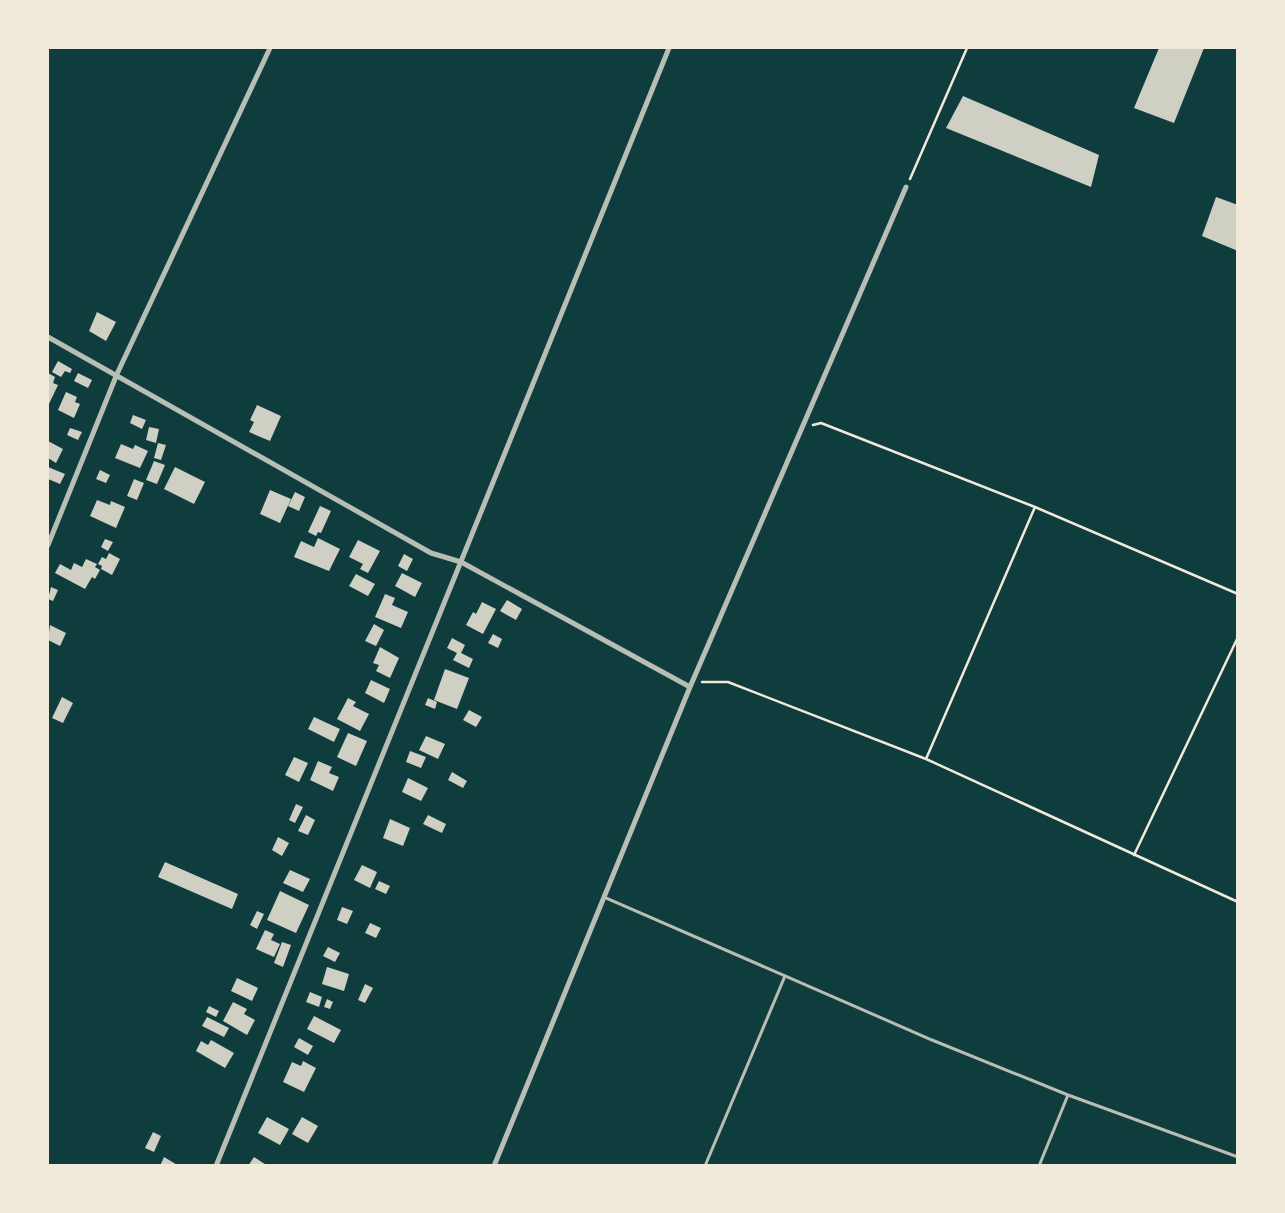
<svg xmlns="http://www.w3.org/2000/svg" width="1285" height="1213" viewBox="0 0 1285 1213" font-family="'DejaVu Sans',sans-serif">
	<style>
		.building { fill: #cfcfc3 }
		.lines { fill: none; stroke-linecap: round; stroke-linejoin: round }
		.path { stroke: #f1e9da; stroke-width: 2.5 }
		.service { stroke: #b8beb3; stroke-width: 3 }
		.minor { stroke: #b8beb3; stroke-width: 5 }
	</style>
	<rect width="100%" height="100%" fill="#0f3d3e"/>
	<path class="building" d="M1159,48H1204L1174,123L1134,108Z
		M963,96L1099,155L1091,187L946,128Z
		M1216,197L1238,205V251L1202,236Z
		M97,312L116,322L106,341L89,331Z
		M58,361L72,369L70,373L65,371L61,377L52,372Z
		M48,373L55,377L53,383L58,385L48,406Z
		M78,373L92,380L88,388L74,381Z
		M66,392L77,397L75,402L80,404L74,418L58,410Z
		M257,405L281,416L270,441L249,432L254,422L250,420Z
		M133,415L146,420L142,429L130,423Z
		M149,427L159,429L156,443L146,440Z
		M70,428L82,432L78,440L67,435Z
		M48,441L63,449L56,463L48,458Z
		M158,443L166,445L161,460L154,458Z
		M121,444L133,449L135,445L148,451L140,468L115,458Z
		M154,461L165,465L157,484L146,480Z
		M48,467L65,474L60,484L48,479Z
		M175,467L205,482L194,504L164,489Z
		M100,470L110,475L106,483L96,479Z
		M134,479L144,483L137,500L127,496Z
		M270,490L291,499L280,523L260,514Z
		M295,492L305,497L299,511L288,506Z
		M97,500L110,505L111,501L125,507L116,528L90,516Z
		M320,506L331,511L321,533L318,532L316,536L308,532Z
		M318,538L340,549L329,571L294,557L301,541L314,547Z
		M105,539L113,542L108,551L101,547Z
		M358,540L380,551L368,573L360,569L363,564L349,557Z
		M109,553L120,559L112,575L101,569L102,566L98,564L102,557L106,559Z
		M404,554L413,559L407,571L398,566Z
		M86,559L97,564L95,567L100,570L95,579L92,577L85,589L55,573L60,564L71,570L74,563L82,567Z
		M402,573L422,583L415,597L395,586Z
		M356,574L375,584L368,596L349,586Z
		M51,587L58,590L53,601L48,599Z
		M385,594L395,598L392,605L408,612L401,628L375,617Z
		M507,600L522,609L516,620L500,611Z
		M482,602L496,609L483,634L466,625L473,612L476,614Z
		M374,624L384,630L376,646L365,641Z
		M50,625L66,633L60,646L48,640Z
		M493,634L502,639L498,648L488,643Z
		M452,638L465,645L461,653L473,659L469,668L453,660L457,653L447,648Z
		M380,647L399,658L390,678L376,671L379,665L373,663Z
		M445,669L469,678L457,709L434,700Z
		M371,680L390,689L384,703L365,693Z
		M62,697L73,703L63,723L52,718Z
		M348,698L356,702L353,706L369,714L360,731L337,719Z
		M428,698L437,702L435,709L425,705Z
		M469,710L482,717L476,727L463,720Z
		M314,717L340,729L334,742L308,729Z
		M348,733L367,741L356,766L337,757Z
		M426,736L445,744L438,759L419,750Z
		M410,751L426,757L421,768L406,762Z
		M294,757L308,763L299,782L285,775Z
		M318,761L332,767L329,773L339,777L333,791L310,780Z
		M452,772L467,781L463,788L448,780Z
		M408,778L428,788L421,801L402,792Z
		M296,804L303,807L295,823L289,820Z
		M306,815L315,820L308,835L298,831Z
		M428,815L446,824L442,833L423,824Z
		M390,819L410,828L403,846L383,838Z
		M278,837L289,843L282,856L272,850Z
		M165,862L238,894L232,909L158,877Z
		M362,865L377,872L370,888L354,880Z
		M290,870L310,879L303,892L283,883Z
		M379,881L390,886L386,894L375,889Z
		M280,891L309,905L296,933L267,920Z
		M342,907L353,911L347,924L337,920Z
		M257,911L264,914L257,929L250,925Z
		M370,923L381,928L376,938L365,933Z
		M265,930L274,934L271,940L280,944L274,957L256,949Z
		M282,942L291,945L283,967L274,963Z
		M328,947L340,953L335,962L323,956Z
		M327,967L349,974L344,991L322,984Z
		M237,978L258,988L252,1001L231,991Z
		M365,984L373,988L365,1003L358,1000Z
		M310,992L322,997L319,1007L306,1002Z
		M327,999L333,1002L330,1009L324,1007Z
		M233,1002L247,1009L244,1014L255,1020L247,1035L223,1021Z
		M209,1006L219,1011L216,1017L206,1012Z
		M314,1016L341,1030L334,1043L307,1029Z
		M207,1017L229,1028L224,1037L202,1026Z
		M299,1038L313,1046L308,1055L294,1047Z
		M211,1040L234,1053L225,1068L196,1051L201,1041L208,1045Z
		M303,1061L316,1068L304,1092L283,1082L292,1062L301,1066Z
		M267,1117L289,1129L280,1145L258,1133Z
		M302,1117L318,1126L308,1143L292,1134Z
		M153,1132L161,1136L154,1152L145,1148Z
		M164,1157L179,1166H160Z
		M254,1157L268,1166H248Z"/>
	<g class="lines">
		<path class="path" d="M910,179L967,48
			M813,425L821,423L1035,507L1238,594
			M702,682H728L926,759L1238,902
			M926,759L1035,507
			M1134,855L1238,637"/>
		<path class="service" d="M604,897L932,1040L1068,1095L1238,1157
			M705,1166L785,976
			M1039,1166L1068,1095"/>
		<path class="minor" d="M48,337L431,553L461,562L690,687
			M48,545L117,374L270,48
			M216,1166L669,48
			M494,1166L690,687L906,187"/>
	</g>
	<rect width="1285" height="1213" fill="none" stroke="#f1e9da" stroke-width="98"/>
</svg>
